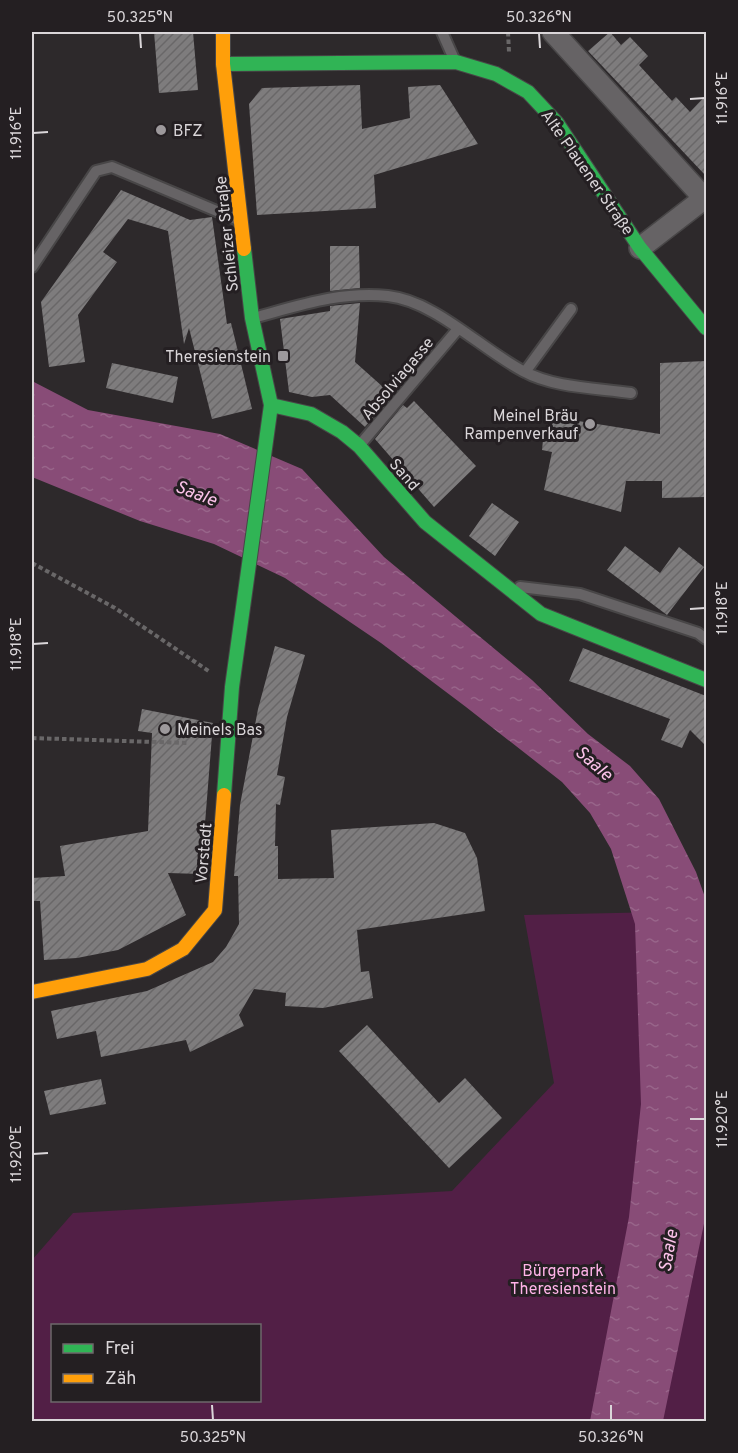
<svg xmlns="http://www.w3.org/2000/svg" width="738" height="1453" viewBox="0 0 738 1453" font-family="Overpass,sans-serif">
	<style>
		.park { fill: #521f46; fill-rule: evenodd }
		.water { fill: url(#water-ripples) }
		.building { fill: url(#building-hatch) }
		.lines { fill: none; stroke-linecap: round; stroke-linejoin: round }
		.lane-casing { stroke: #484647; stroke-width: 14 }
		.street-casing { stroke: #484647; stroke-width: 24 }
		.fast-casing { stroke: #484647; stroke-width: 16 }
		.slow-casing { stroke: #484647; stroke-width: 16 }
		.path { stroke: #696768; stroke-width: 4; stroke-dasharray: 4.5 3; stroke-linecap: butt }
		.lane { stroke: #666365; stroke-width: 10 }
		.street { stroke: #666365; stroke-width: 21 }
		.fast { stroke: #30b455; stroke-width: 14 }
		.slow { stroke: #ff9f0a; stroke-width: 14 }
		.ticks { fill: none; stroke: #dad6d9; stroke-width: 2 }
		.poi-dot { fill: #9d999c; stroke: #241f22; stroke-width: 2 }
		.labels { text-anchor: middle; stroke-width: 6; stroke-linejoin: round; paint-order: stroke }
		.poi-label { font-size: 16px; fill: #dad6d9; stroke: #241f22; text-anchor: start }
		.street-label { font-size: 16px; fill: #dad6d9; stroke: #241f22 }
		.park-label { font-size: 16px; fill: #ffb3e8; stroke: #241f22 }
		.water-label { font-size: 18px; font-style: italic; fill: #fcc3ea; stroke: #241f22 }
		.neatline { fill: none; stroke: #dad6d9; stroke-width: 2 }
		.ticks-label { font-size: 15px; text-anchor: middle; fill: #dad6d9 }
	</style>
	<defs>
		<pattern id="water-ripples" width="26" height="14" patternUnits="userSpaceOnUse" patternTransform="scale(1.5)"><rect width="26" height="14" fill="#884c77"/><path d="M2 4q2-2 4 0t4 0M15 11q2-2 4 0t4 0" fill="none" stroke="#98658a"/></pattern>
		<pattern id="building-hatch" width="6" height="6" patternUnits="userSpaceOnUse" patternTransform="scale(1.5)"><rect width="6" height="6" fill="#7e7c7d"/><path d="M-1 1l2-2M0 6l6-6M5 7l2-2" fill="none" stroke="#696768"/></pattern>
	</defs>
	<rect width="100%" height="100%" fill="#2d292b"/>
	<path class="park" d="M706,911V1421L32,1422V1260L73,1213L452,1191L554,1083L524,915ZM52,1326H260V1400H52Z"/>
	<path class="water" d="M32,381L88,410L220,434L302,469L384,557L532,680L588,734L630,766L659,799L696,872L706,900V1214L663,1421H590L629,1217L641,1104L635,924L611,849L590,813L562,782L466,707L381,643L285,578L214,544L140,521L32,477Z"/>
	<path class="building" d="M154,32H193L198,90L159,93Z
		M610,32L621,45L630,37L648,56L639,65L672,101L676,97L690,112L706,95V176L588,51Z
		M360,85L362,129L410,118L408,87L440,85L478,144L374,175L376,208L257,215L249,104L262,88Z
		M121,190L190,220L212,217L227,324L231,323L252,409L212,419L189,328L184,344L168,231L128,219L103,252L117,262L78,315L85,362L49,367L41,302Z
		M330,246H359L360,288L330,291Z
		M360,303L355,362L392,395L365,427L330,395L312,397L289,392L280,319L330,311V306Z
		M706,361V497L662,498V481H626L621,512L544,490L552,452L542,450L544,430L553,417L660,434V363Z
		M112,363L178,377L173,403L106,388Z
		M414,401L476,466L434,507L375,439L403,405L407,408Z
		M492,503L519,522L495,556L469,536Z
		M625,546L660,573L679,547L704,567L667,615L607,570Z
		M275,646L305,655L287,717L277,775L285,777L280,805L276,804L275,846H278V879L334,878L331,830L434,823L465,833L477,858L485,911L357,930L361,972L369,971L373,998L323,1008L285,1006L286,993L254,989L239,1015L244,1026L190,1052L186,1040L101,1057L96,1031L57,1039L51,1011L147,991L213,962L226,947L239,924L238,876H234L240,805L258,709Z
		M583,648L706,696V746L690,730L682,748L661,740L670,719L569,681Z
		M142,709L213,723L201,874L168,873L186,915L118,950L77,958L44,960L40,901H33L32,878L65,876L60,846L148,831L152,733L138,731Z
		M367,1025L439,1103L465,1078L502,1118L449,1168L339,1051Z
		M101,1079L106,1104L50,1115L44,1091Z"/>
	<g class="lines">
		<g class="lane-casing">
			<path id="lane" d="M442,32L454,59
				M32,267L96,171L112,167L238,220
				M253,318C298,306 340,291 388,296C435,301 481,349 523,371C554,388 596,388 631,393
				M525,372L571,309
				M359,446L458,329
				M520,587L580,594L698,633L706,639"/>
		</g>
		<g class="street-casing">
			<path id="street" d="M553,32L704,198
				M640,248L706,197"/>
		</g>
		<g class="fast-casing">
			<path id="fast" d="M223,64L456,62L496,74L528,92L557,123L640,248L706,328
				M271,405L311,414L342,432L359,446L425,522L541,614L706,680
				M224,795L232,687L271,405L252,318L244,249"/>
		</g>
		<g class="slow-casing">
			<path id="slow" d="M223,32V64L244,249
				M32,992L147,969L183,949L215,910L224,795"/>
		</g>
		<path class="path" d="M508,32L509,52
			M32,563L115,608L210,672
			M32,738L187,743"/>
		<use href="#lane" class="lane"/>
		<use href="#street" class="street"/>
		<use href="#fast" class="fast"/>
		<use href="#slow" class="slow"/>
	</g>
	<path class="ticks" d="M140,33L141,48M539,33L540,48M690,99L705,98M33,133L48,132M690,609L705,608M33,644L48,643M690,1119H705M33,1154L48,1153M212,1405L213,1420M611,1405V1420"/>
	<g class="poi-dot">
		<circle cx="161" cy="130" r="6"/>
		<rect x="277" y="350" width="12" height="12" rx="3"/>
		<circle cx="590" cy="424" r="6"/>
		<circle cx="165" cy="729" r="6"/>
	</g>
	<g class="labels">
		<g class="poi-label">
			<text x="173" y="136">BFZ</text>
			<text x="271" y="362" text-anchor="end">Theresienstein</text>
			<text x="578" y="421" text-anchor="end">Meinel Bräu<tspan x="578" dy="18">Rampenverkauf</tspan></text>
			<text x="177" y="735">Meinels Bas</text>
		</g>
		<g class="street-label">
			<text transform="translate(588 172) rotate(55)" y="6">Alte Plauener Straße</text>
			<text transform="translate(226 234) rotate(-96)" y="6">Schleizer Straße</text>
			<text transform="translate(397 378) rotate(-50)" y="6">Absolviagasse</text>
			<text transform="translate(405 474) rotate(49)" y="6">Sand</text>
			<text transform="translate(203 853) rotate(-85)" y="6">Vorstadt</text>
		</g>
		<g class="park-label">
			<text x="563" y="1276">Bürgerpark<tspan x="563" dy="18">Theresienstein</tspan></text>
		</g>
		<g class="water-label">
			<text transform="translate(196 493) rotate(21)" y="6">Saale</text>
			<text transform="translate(594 763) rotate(41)" y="6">Saale</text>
			<text transform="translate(668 1251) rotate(-80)" y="6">Saale</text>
		</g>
	</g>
	<rect width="738" height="1453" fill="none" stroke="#241f22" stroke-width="66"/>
	<rect x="51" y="1324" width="210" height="78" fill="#241f22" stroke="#6d686b" stroke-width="1.5"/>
	<rect x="63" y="1344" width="30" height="9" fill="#30b455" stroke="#6d686b" stroke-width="1.5"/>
	<text x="105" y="1354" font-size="18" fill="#dad6d9">Frei</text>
	<rect x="63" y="1374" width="30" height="9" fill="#ff9f0a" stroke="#6d686b" stroke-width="1.5"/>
	<text x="105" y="1384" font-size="18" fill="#dad6d9">Zäh</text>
	<rect x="33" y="33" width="672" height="1387" class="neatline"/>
	<g class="ticks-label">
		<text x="140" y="22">50.325°N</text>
		<text x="539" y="22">50.326°N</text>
		<text transform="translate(722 98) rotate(-90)" y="5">11.916°E</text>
		<text transform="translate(16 133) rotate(-90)" y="5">11.916°E</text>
		<text transform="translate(722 608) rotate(-90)" y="5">11.918°E</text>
		<text transform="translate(16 644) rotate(-90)" y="5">11.918°E</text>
		<text transform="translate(722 1119) rotate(-90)" y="5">11.920°E</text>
		<text transform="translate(16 1154) rotate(-90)" y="5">11.920°E</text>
		<text x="213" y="1442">50.325°N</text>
		<text x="611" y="1442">50.326°N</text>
	</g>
</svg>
